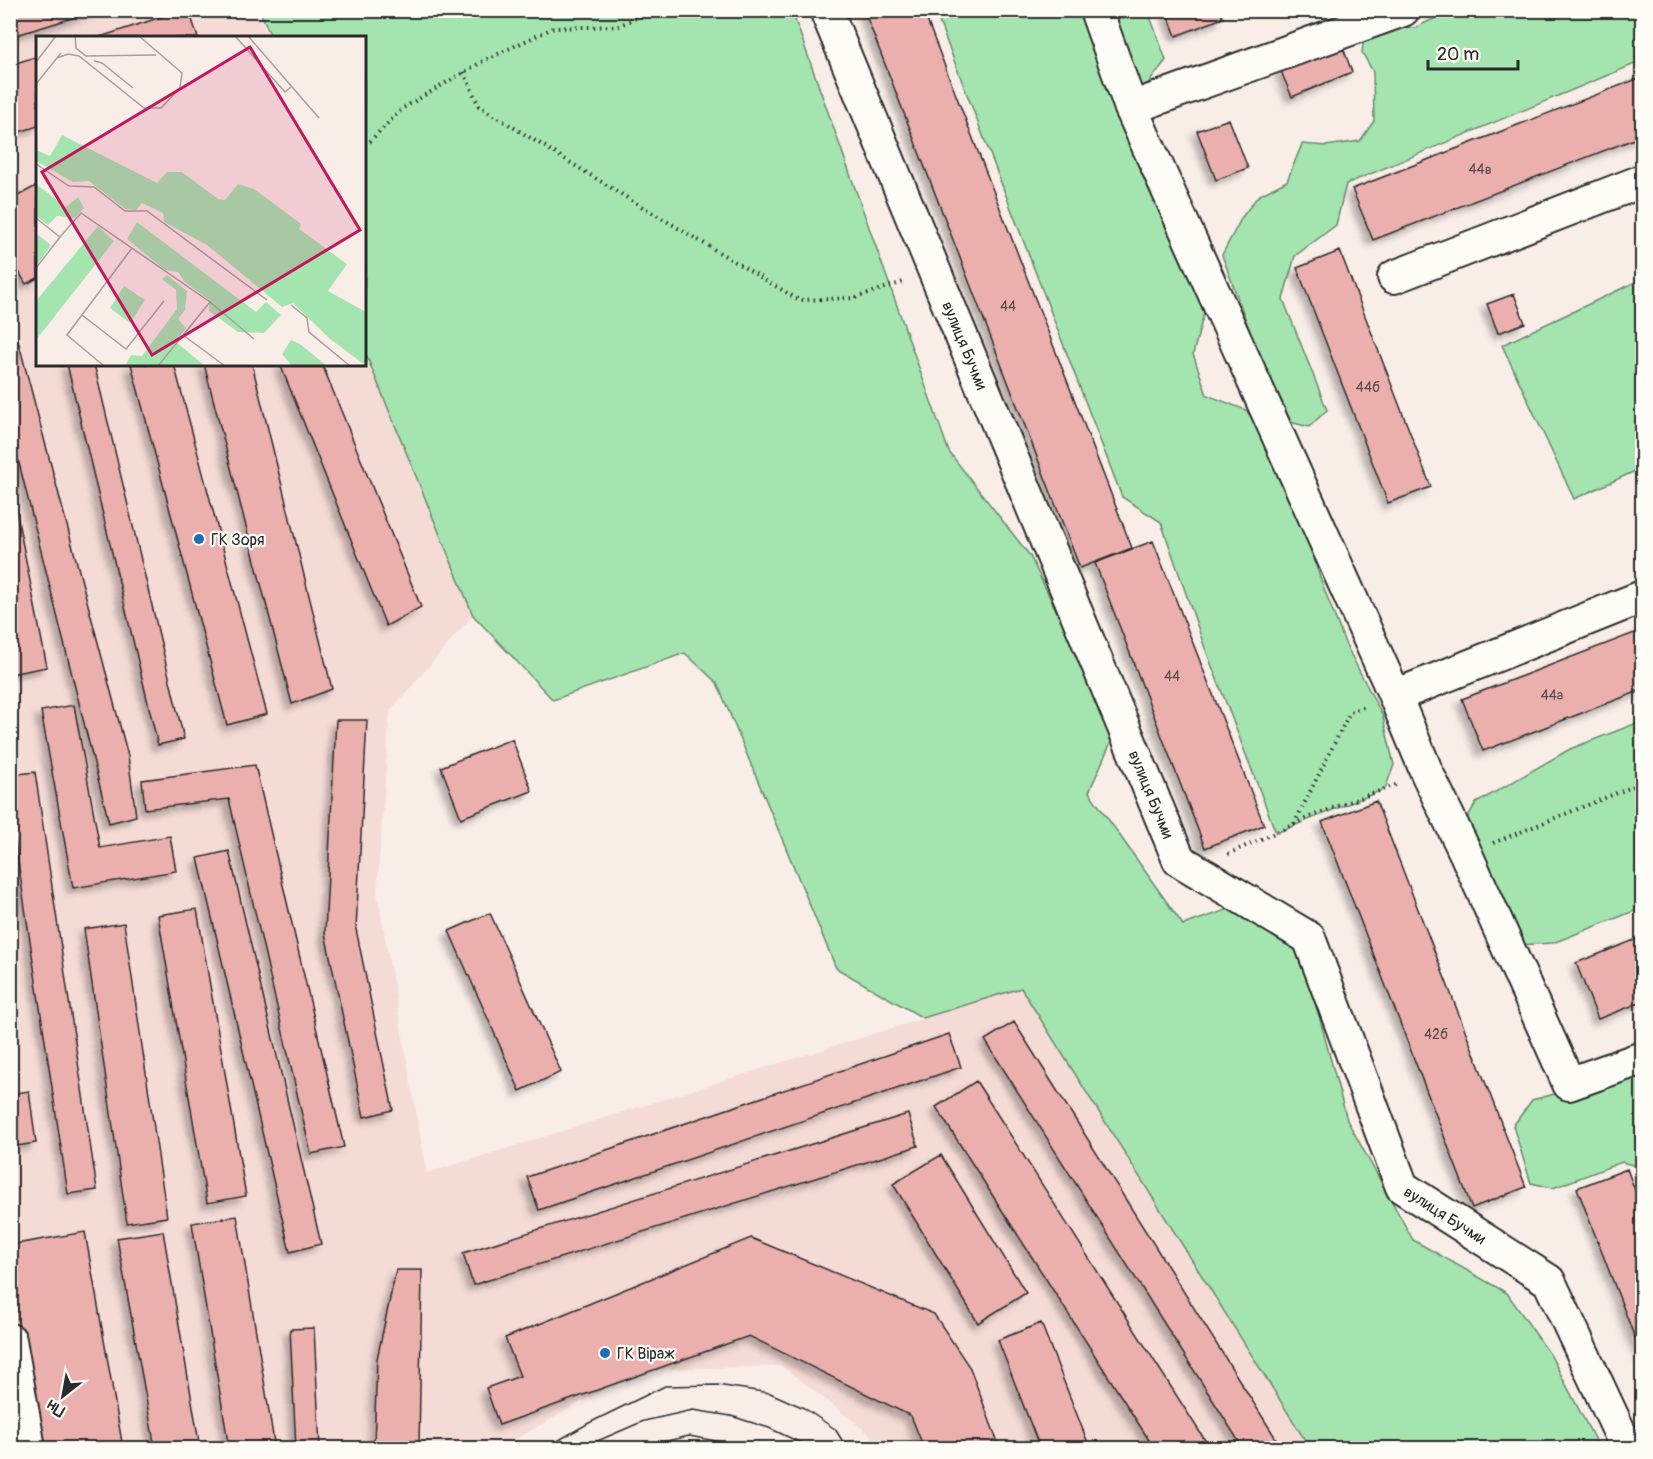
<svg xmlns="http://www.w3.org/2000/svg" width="1653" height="1459" viewBox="0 0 1653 1459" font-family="Pangolin,sans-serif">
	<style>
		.built { fill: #f5dbd6 }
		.green { fill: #a4e5af; stroke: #68886d; stroke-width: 1.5 }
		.building { fill: #ebb0ad; stroke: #2b2b2b; stroke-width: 1.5; filter: url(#shadow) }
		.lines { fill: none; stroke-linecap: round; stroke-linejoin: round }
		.minor-casing { stroke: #2b2b2b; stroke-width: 36 }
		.path { stroke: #2b2b2b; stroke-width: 4; stroke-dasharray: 1.5 4.5; stroke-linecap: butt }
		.minor { stroke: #fdfcf7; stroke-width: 32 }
		.tram { stroke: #2b2b2b; stroke-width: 1.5 }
		.poi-dot { fill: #1f6fb2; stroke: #fdfcf7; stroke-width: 2 }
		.labels { text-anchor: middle; stroke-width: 4.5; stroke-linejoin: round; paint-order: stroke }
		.number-label { font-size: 14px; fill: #5b4c4c }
		.street-label { font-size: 16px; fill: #2b2b2b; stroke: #fdfcf7 }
		.poi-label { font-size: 16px; fill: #2b2b2b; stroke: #fdfcf7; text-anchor: start }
		.inset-road { fill: none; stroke: #a79f9c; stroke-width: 1.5 }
		.view { fill: #c2185b; fill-opacity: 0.15; stroke: #c2185b; stroke-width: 3 }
		.inset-edge { fill: none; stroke: #2b2b2b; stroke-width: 3 }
	</style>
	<defs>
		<filter id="shadow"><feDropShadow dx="-5.5" dy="5.5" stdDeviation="3" flood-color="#0004"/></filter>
	</defs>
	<rect width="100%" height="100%" fill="#f9ede8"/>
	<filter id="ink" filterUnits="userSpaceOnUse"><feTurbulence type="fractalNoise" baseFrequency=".0167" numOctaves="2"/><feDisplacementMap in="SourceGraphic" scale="12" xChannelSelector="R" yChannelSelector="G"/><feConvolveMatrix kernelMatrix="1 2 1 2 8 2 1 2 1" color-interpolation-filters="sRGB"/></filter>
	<g filter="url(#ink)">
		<path class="built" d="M10,11H257L268,37L38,38V364H364L365,352L473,615L390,711L377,892L427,1173L1021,988L1310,1448H875L871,1435L782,1366L638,1370L500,1448H11Z"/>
		<path class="green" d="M260,11H792L949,452L1030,556L1115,733L1089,792L1183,925L1238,906L1301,949L1347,1120L1413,1240L1507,1293L1551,1356L1599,1448H1310L1021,988L923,1018L836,968L717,683L685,653L553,700L473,615L365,352L364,38L271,37Z
			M935,11H1148L1166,60L1144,89L1205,309L1193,354L1207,395L1246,410L1277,452L1323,586L1345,643L1383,717L1394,765L1385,789L1276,833L1205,648L1161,522L1122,497Z
			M1451,11H1642V61L1346,184L1336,225L1295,256L1283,299L1327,410L1309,427L1286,421L1271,389L1222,255L1242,217L1258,196L1287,181L1302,144L1326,146L1360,141L1374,121L1373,72L1362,52L1364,39L1398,25L1414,28Z
			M1642,279V468L1574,499L1502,345Z
			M1642,721V908L1553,943L1518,945L1464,823L1476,803L1570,749Z
			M1627,1075L1642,1079V1183L1636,1166L1622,1162L1553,1188L1531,1183L1513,1126L1532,1100Z"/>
		<path class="building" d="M10,10H99L10,37Z
			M183,10H189L198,38H97Z
			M864,10H923L1132,548L1080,568Z
			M1166,10H1220L1223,18L1176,36Z
			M1342,45L1352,72L1292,97L1280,69Z
			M38,56V126L10,135V65Z
			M1642,77V136L1373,240L1352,189Z
			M1229,119L1248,168L1216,180L1197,131Z
			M38,185V278L26,284L10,256V200Z
			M1340,251L1431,487L1388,503L1297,268Z
			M1514,294L1525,323L1498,333L1487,304Z
			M11,324L19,344L128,756L136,816L109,823L10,427Z
			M67,364H94L184,739L158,745Z
			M131,364H174L267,714L227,725Z
			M204,364H252L332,689L292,704Z
			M280,364H322L421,607L386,626Z
			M10,480L47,667L10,674Z
			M1153,541L1264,825L1205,848L1095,563Z
			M1642,630V690L1483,751L1462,699Z
			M74,705L100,848L170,836L176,871L73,888L41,711Z
			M336,720H367L356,929L393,1110L364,1117L325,933Z
			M512,739L532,791L461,818L441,767Z
			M255,765L344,1147L311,1154L229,799L145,809L142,780Z
			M35,772L97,1190L68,1194L10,808V775Z
			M1376,801L1526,1187L1472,1208L1322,822Z
			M229,851L321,1244L290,1252L198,858Z
			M197,909L246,1196L207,1203L158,915Z
			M490,913L561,1072L520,1091L449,931Z
			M124,923L167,1217L127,1223L84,929Z
			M1642,937V1002L1598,1019L1576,963Z
			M1014,1022L1282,1448H1243L985,1040Z
			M949,1034L961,1067L539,1210L527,1177Z
			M976,1081L1210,1448H1154L936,1107Z
			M29,1091L36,1143L10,1147V1094Z
			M908,1114L918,1146L473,1285L463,1253Z
			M941,1155L1026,1293L978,1323L893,1184Z
			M1627,1169L1642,1209V1356L1577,1188Z
			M237,1216L275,1448H229L192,1223Z
			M163,1231L200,1448H155L117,1238Z
			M85,1232L123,1448H35L10,1312V1245Z
			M751,1238L934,1314L970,1368L1000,1448H924L911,1416L749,1336L499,1425L486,1388L520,1376L505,1338Z
			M396,1270H422L419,1447H374L377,1359Z
			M1041,1323L1090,1448H1040L998,1340Z
			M314,1328L320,1448H296L290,1329Z"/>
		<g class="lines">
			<g class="minor-casing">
				<g id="minor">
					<path id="s1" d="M826,10L1179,860L1309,938L1402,1187L1549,1281L1627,1448"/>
					<path d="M1096,10L1131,108L1395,696L1427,773L1466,854L1569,1084L1642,1058"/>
					<path d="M1131,108L1403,10"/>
					<path d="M1394,277L1642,181"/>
					<path d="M1395,696L1642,597"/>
					<path d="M10,1340L29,1448"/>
				</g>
			</g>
			<path class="path" d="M464,72L479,106L621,194L799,300L855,298L906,281
				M364,143L370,141L403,108L483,61L553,28L618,26L647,13L649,10
				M1294,824L1350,712L1366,706
				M1493,843L1642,783
				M1228,854L1314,815L1398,784"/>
			<use href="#minor" class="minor"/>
			<path class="tram" d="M545,1448L589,1423L665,1386L717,1385L770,1393L804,1408L835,1429L847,1448
				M581,1448L644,1421L693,1410L731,1416L769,1428L801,1443L806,1448
				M636,1448L689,1436L754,1448"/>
		</g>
	</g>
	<g class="poi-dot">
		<circle cx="199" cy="539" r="6"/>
		<circle cx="605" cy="1353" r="6"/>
	</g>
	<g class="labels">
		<g class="number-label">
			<text x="1480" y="174">44в</text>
			<text x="1008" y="311">44</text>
			<text x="1368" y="392">44б</text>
			<text x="1172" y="681">44</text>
			<text x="1552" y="700">44а</text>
			<text x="1436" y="1039">42б</text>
		</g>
		<g class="street-label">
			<text dy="6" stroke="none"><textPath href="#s1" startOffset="363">вулиця Бучми</textPath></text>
			<text dy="6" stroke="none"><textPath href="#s1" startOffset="849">вулиця Бучми</textPath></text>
			<text dy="6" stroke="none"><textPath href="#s1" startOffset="1389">вулиця Бучми</textPath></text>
		</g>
		<g class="poi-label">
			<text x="211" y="545">ГК Зоря</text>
			<text x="617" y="1359">ГК Віраж</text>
		</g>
	</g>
	<g transform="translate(36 36)">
		<rect width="330" height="330" fill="#f9ede8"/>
		<path d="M26,99L121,147L131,136H146L182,163L189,164L202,148L218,153L265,188L263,193L311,228L292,255L330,276V330L293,302L257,267L246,271L171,209L128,186L127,177L106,167L100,174L89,173L53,145L37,146L0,125V114L14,120ZM0,148L30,171L42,161L48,172L38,182L21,180L12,189L0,180ZM101,186L220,276L230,266L245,279L228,297L202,296L173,275V264L149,246L142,236L129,234L91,203ZM62,190L78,205L0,304V265ZM2,199L15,209L0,230V202ZM131,239L151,255L149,274L142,283L150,292L140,306L169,330H89L95,319L106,320L141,273L140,254L126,243ZM88,250L109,264L94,287L74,272ZM255,304L264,308L291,330H256L246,318Z" fill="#a4e5af"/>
		<path class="inset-road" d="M39,0L40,12L50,20L120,19M199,0L249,56L255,51M212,0L283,82M21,22L32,18L43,20L108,72H125L144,52L146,37L103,0M58,25L66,27L97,52M0,26L20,0M0,48L25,17M0,128L33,150L58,151L89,175H111L231,264M0,182L24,201L45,177L174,266L218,303M0,232L24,201M255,269L271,282L273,296L314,330M46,279L90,313L128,265M147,299L189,330M68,330L31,299L96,212M122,330L174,266"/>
		<path class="view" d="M214,11L324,194L116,319L6,136Z"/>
		<rect width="330" height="330" class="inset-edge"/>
	</g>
	<rect width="1653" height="1459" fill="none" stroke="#fdfcf7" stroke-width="36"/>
	<rect x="18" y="18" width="1617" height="1423" fill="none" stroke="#2b2b2b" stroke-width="2" filter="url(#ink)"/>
	<g transform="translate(63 1396) rotate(211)" stroke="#fdfcf7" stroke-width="4.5" paint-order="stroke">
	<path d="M0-4.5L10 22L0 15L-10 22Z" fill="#2b2b2b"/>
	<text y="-9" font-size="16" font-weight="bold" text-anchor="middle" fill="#2b2b2b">Пн</text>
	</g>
	<path d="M1428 60v9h90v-9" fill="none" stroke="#2b2b2b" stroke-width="3"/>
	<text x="1437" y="60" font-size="18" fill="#2b2b2b" stroke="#fdfcf7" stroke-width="4.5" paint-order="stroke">20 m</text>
</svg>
